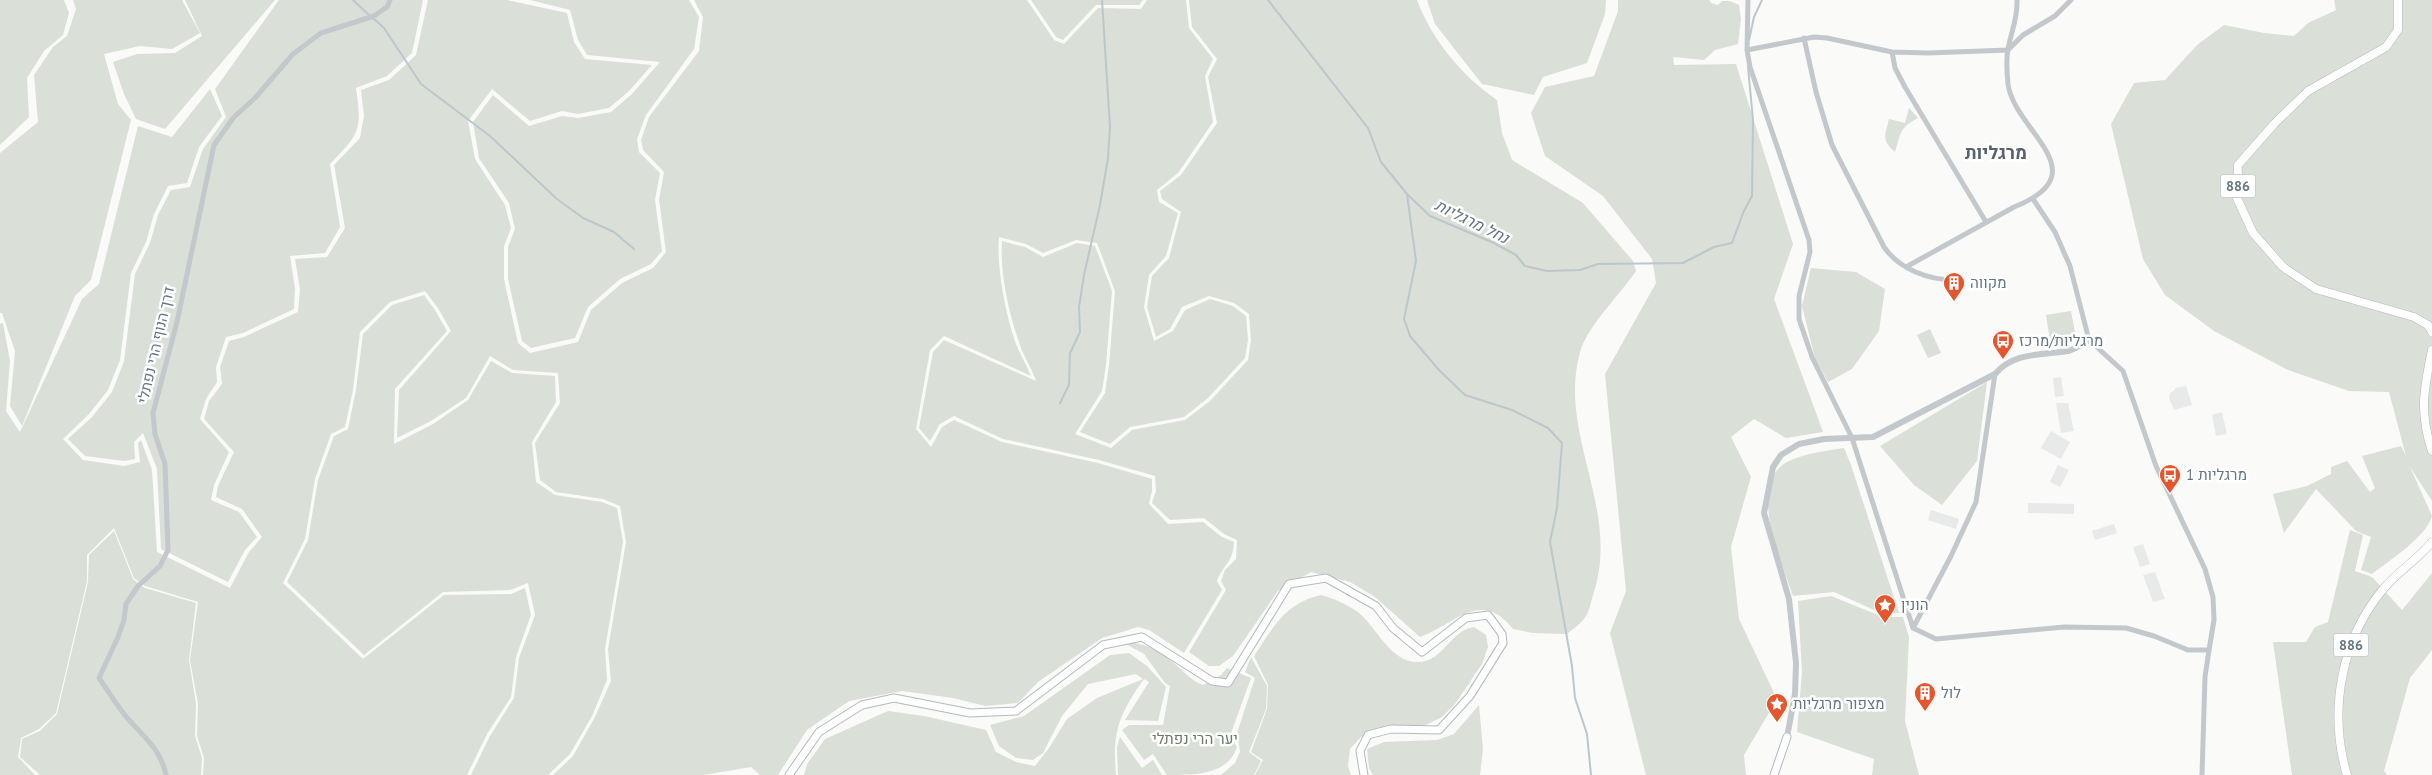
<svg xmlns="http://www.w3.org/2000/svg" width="2432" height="775" viewBox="0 0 2432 775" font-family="'PT Sans',Heebo,sans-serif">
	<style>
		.built { fill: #e8e9e9 }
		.green { fill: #dadfd7 }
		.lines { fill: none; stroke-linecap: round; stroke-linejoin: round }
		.stream { stroke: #bbc7cb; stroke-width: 2 }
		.secondary-casing { stroke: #b3babf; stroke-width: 9 }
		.primary-casing { stroke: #b5babe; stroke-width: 9 }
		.minor { stroke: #c3c8cc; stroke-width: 5 }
		.tertiary { stroke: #c3c8cc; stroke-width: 6 }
		.secondary { stroke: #fff; stroke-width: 7 }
		.primary { stroke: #fff; stroke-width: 8 }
		.labels { text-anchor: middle; stroke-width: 5; stroke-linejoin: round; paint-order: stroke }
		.shield { fill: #fff; stroke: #939fa8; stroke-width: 1 }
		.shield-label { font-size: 14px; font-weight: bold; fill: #657683 }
		.poi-label { font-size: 15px; fill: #657683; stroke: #fff; text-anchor: start }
		.street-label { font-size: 15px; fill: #657683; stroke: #fff }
		.park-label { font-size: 15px; fill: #687a64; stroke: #fff }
		.water-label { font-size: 16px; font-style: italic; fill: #60757c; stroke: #fff }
		.quarter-label { font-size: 18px; font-weight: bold; fill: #57646e; stroke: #fff }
	</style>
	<rect width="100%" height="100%" fill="#fafaf8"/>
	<path class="built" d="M2061,377L2064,396L2055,397L2053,378Z
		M2186,386L2192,405L2174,410L2169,398L2170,393L2175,390V388Z
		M2056,403H2068L2074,431L2061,433Z
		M2222,412L2227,434L2216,436L2212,415Z
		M2051,431L2070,442L2061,459L2041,448Z
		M2058,465L2069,470L2060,487L2050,482Z
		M2028,503L2074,504V514L2028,513Z
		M1931,510L1959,519L1956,529L1928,520Z
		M2114,524L2117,533L2095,540L2092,531Z
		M2143,544L2150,564L2140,567L2133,547Z
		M2155,572L2165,599L2153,602L2143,575Z"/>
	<path class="green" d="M0,0H64L69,13L63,35L44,51L27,78L29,117L0,145Z
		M73,0H182L200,33L172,49L140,46L104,54L118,104L131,120L91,280L75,296L22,426L10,406L15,351L2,313H0V153L38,122L34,75L53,47L67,36L76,9Z
		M185,0H275L165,129L136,119L124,94L113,62L137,54L175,53L202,36Z
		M279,0H423L412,53L387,76L356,88C362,132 360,132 330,164L340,227L325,253L290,256L295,289L294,309L243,333L226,337L216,367L217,382L206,399L200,419L229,452L214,485L211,500L239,512L257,537L245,550L228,582L161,549L157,469L143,433L134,442L135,459L124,461L85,456L68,439L92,417L112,392L124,361L135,274L150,243L158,215L171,190L190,187L203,149L226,117L215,89Z
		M428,0H507L567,13L574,42L585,59L652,65L629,91L609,108L578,114L562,111L530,121L492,89L468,121L475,159L505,205L511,228L504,246V279L518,343L530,353L578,342L591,310L622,283L653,268L666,252L659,200L664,172L643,150L641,140L649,117L699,51L703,17L694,0H1027L1054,40L1064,44L1098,8L1141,9L1147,0H1186L1189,28L1213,59L1205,76L1213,122L1178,173L1157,190L1159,202L1178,213L1166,256L1149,275L1144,307L1154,341L1173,331L1185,310L1210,299L1233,306L1246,316L1248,340L1245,358L1208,398L1184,417L1130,427L1110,444L1080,432L1105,393L1109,365L1115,291L1097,243L1076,240L1043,253L1026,244L999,237C996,265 1006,317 1016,344C1020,355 1027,365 1031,376L944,336L930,350L916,429L931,447L942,427L954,420L1002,442L1098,463L1152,479V491L1149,504L1168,524L1203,522L1222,537L1234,542C1233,563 1224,563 1217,581L1222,590L1184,653L1149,630L1138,627L1102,638L1038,682L1018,703L985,706L953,698L902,691L849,701L807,730L778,775H760L751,767L704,775H553L573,756L595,717L611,681L608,649L626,542L620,506L603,499L556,492L540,480L535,443L560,403L558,373L513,370L490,356L466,398L431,421L397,438L399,390L451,331L438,308L425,291L390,302L360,332L353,390L345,427L331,434L315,479L305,539L283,583L363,659L444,595L511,594L525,588L531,615L516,657L511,697L487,734L467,775H203L204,758L197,736L198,704L190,660L198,602L145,586L134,578L114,528L87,555V581L56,713L39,729L21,738L18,757L35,775H0V324L3,323L10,361L6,411L20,432L82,299L99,284L138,126L172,137L210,89L222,116L199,147L187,183L168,186L154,214L146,242L131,273L120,360L108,390L89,414L63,439L83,460L124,466L140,462L138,443L141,440L152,470L157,552L230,588L249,552L262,537L242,509L216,497L218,486L234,452L204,419L209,401L222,384L220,367L229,341L244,337L298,312L300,289L295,259L327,257L345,228L334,165L360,138L364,116L361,90L389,80L416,55Z
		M530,0H689L699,17L694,49L646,115L637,139L639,152L660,173L655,200L662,251L651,264L620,279L588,307L575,338L531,348L522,341L508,279V247L515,229L509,203L479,158L473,122L493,95L529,126L562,116L578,118L611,112L632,94L660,62L587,55L578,40L570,10Z
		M1031,0H1143L1139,5H1096L1063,40L1056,37Z
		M1189,0H1417C1432,40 1462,76 1497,100L1502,133L1512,160L1583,203L1633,261L1636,271C1620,295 1588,325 1580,352C1557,435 1622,510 1593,595C1591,601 1590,610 1586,616C1582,623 1573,629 1567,634L1533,633L1513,629C1481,588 1455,624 1420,637L1375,597L1350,582L1311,572L1278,591L1233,656L1219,666H1209L1189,652L1226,590L1221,581L1225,570L1236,559L1237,540L1224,534L1204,518L1170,520L1152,503L1156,491L1155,476L1099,460L1003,439L954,416L940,424L930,441L919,428L933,352L944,340L1036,381C1032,368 1023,356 1019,342C1008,311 1000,273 1002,241L1025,247L1043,257L1077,243L1095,246L1112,291L1106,365L1102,391L1075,434L1111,448L1132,430L1185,420L1210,401L1248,360L1251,340L1249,314L1234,303L1209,296L1182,307L1170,329L1156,337L1147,307L1152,276L1169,258L1181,212L1162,199L1160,191L1181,175L1217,123L1208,77L1217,59L1192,27Z
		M1427,0H1606L1605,14L1587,63L1543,77L1534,95L1482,84L1435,24Z
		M1618,0H1709L1711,3L1718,5L1722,1H1730L1739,5L1741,19L1738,44L1715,50L1704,60L1673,57L1674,65L1736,64L1793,244L1774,299L1823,432L1786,438L1754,419L1731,437L1751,477L1731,547L1739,619L1777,699L1744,755L1746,775H1646L1610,633L1626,591L1605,374L1656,283L1652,259L1603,196L1545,156L1531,113L1545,87L1594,76L1618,11Z
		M2334,0H2432V501L2410,467L2432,516C2426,537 2390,560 2372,574L2361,570L2371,537L2356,531L2316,489L2284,533L2273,494L2307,486L2331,474V467L2347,461L2370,492L2375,488L2362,456L2401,446L2406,456L2389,392L2349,391L2288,370L2214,331L2165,295L2143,259L2111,124L2134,83L2165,80L2197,45L2224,25L2264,33L2294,36L2308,23L2336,10Z
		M1909,108L1918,118C1899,128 1901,133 1895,152C1881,140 1885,136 1889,119L1905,123Z
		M1811,268L1856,272L1885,289L1879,331L1852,369L1828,382L1815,358L1802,306Z
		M424,295L435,310L447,331L395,389L394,444L433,424L468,400L491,361L512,373L555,376L556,402L532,442L536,482L555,495L602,502L617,508L623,542L605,649L607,680L592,716L570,754L548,775H471L490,736L514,698L519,658L535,615L528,583L510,590L443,592L364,655L287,582L308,540L318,480L334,436L348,429L356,390L363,334L392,305Z
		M2071,311L2077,343L2051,347L2046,315Z
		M1930,329L1941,353L1928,358L1917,335Z
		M1987,382L1977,461L1942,505L1914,485L1880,446Z
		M1844,448L1851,465L1899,613L1883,614L1834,592L1793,596C1782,563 1746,485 1787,462C1804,453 1826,451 1844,448Z
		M2350,530L2363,535L2355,571L2372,577L2402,610L2432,573V650L2410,678L2384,771L2387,775H2292L2273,642H2306L2315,627L2328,622Z
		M114,531L133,579L145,588L196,603L189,660L196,704L195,736L202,758L201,775H40L20,757L22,739L40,731L57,714L88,582L89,555Z
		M1321,595C1335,599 1347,604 1359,613C1378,629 1391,664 1420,662C1438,661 1447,642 1460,633C1463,630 1469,628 1474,627L1486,635L1488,647L1482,664L1455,704L1442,717L1426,725L1361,737L1350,749L1348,766L1351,775H1255L1263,760L1251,752L1267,709L1268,685L1254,656C1273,628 1285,603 1321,595Z
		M1831,596L1883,617H1903L1909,637L1905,721L1919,775H1872L1874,759L1797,732L1802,672L1798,601Z
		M1122,642C1143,642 1160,650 1175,664C1184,672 1192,681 1203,685L1221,675L1227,668L1251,678L1230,736L1237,747C1228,775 1195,775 1167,775L1153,754L1144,760L1122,730L1129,725H1163L1170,686L1165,683L1144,654Z
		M1129,653L1147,666L1166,687L1158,721L1125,720L1149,682L1144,679C1119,714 1112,732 1116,775H804L807,764L825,739L888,711L924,716L986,730L996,752L1016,762L1035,766L1049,748L1067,719L1097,698L1143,679L1136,674L1088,684L1062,716L1043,753L1033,760L1016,758L999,746L990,725L1024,716L1110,655Z
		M1251,657L1267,686L1266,709L1249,752L1261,761L1254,775H1221L1235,763L1240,752L1237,733L1255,678L1245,672Z
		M1479,705L1483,749L1480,775H1373L1369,768L1367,749L1384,742L1437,740L1454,734Z
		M1120,737L1142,768L1153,760L1162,775H1118L1117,747Z"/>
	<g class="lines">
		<path class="stream" d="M353,0L369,15
			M1268,0L1368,128L1381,162L1407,194L1430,216L1494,243L1516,255L1525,266L1547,271L1580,270L1598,264L1683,263L1714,247L1732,243L1743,213L1752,196L1753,120L1748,67
			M373,18L384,28L421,84L490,136L557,199L583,218L614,232L634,249
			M1749,40L1754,17L1762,0
			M1407,194L1416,261L1404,319L1410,336L1439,370L1465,395L1512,410L1548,428L1562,443L1557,508L1550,542L1572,666L1575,698L1587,734L1591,775
			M1060,403L1069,385L1070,353L1080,332L1079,307L1084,275L1100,205L1108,158L1110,127L1102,0"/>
		<g class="secondary-casing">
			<path id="secondary" d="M789,775L819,732L862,705L894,698L970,713L1016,711L1103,645L1142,637L1212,681L1228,683L1289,584L1326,578L1376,606L1393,628L1422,652L1466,618L1488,615L1502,634L1503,643L1470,696L1439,730L1391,729L1368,735L1360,751L1364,775
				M1774,775L1787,737"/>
		</g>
		<g class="primary-casing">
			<path id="primary" d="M2398,0V30L2386,47L2308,91L2274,124L2238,165L2237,198L2253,233L2283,267L2316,289L2414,317L2428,325L2432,332
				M2432,350C2424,388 2419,412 2432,451
				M2347,775C2328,711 2341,638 2385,587C2399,571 2418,559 2432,542"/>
		</g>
		<path class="minor" d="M1748,0L1747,50L1750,67L1809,240L1810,252L1799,296V319L1812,357L1852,438L1913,628L1936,639L2064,627L2126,628L2154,636L2188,650H2209L2214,620L2213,597L2205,569L2156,466L2123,371L2089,340L2070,266L2055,232L2033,199
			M1804,38L1816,92L1832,145L1884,247C1899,269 1928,280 1955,280
			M1747,50L1814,37L1827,38L1892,52L1928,53L2008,50L2023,35L2055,16L2071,0
			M1892,52L1895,68L1905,87L1986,222
			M1906,267L2014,207C2101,173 2014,131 2008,84C2007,74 2006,59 2008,49C2011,32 2018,18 2017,0
			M1913,628L1951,556L1976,502L1995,374
			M166,775C161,750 145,738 129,720C118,708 109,692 99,678L118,637L124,620L126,604L138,586L160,566L168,550L165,464L155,434L153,413L177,322L214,145L234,117L255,98L293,54L321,33L374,16L387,7L390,0
			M2202,775L2205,677L2209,650"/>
		<path class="tertiary" d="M1787,737L1795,694L1796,663L1789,599L1764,513L1773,467L1781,455L1799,444L1824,439L1873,437L1995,374C2014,352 2042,355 2068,351C2075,349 2083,344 2089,340"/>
		<use href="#secondary" class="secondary"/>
		<use href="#primary" class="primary"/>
	</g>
	<defs>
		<g id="building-pin" transform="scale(1.125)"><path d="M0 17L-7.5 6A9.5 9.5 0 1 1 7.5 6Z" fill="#e4572e" stroke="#fff"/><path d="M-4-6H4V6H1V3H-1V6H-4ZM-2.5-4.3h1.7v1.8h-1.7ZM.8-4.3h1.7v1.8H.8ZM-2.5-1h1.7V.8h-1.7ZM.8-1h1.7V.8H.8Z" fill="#fff"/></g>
		<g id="bus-pin" transform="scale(1.125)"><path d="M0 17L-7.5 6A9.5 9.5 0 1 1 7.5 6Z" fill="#e4572e" stroke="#fff"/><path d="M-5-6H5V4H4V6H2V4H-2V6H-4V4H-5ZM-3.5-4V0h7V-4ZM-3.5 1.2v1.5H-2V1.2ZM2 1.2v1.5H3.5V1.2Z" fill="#fff"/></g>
		<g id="sight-pin" transform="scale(1.125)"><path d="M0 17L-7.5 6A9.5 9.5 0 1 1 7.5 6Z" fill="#e4572e" stroke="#fff"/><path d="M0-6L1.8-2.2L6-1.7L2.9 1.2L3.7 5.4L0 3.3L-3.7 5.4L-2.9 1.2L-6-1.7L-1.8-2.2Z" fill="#fff"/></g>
	</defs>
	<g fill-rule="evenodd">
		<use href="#building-pin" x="1954" y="283"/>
		<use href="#bus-pin" x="2003" y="341"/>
		<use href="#bus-pin" x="2170" y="475"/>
		<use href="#sight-pin" x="1885" y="605"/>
		<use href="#building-pin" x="1925" y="693"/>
		<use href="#sight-pin" x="1777" y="704"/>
	</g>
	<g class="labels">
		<g class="shield">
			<rect x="2220.5" y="174.5" width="35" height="23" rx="4"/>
			<rect x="2333.5" y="633.5" width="35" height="23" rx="4"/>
		</g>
		<g class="shield-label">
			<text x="2238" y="191">886</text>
			<text x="2351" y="650">886</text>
		</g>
		<g class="poi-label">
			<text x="1970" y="288">מקווה</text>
			<text x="2019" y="346">מרגליות/מרכז</text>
			<text x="2186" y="480">מרגליות 1</text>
			<text x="1901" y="610">הונין</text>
			<text x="1941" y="698">לול</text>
			<text x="1793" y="709">מצפור מרגליות</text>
		</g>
		<g class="street-label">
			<text transform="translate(156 345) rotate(-77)" y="5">דרך הנוף הרי נפתלי</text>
		</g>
		<g class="park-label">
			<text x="1195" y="744">יער הרי נפתלי</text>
		</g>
		<g class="water-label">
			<text transform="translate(1472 221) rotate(26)" y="6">נחל מרגליות</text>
		</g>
		<g class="quarter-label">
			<text x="1996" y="159">מרגליות</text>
		</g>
	</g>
</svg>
